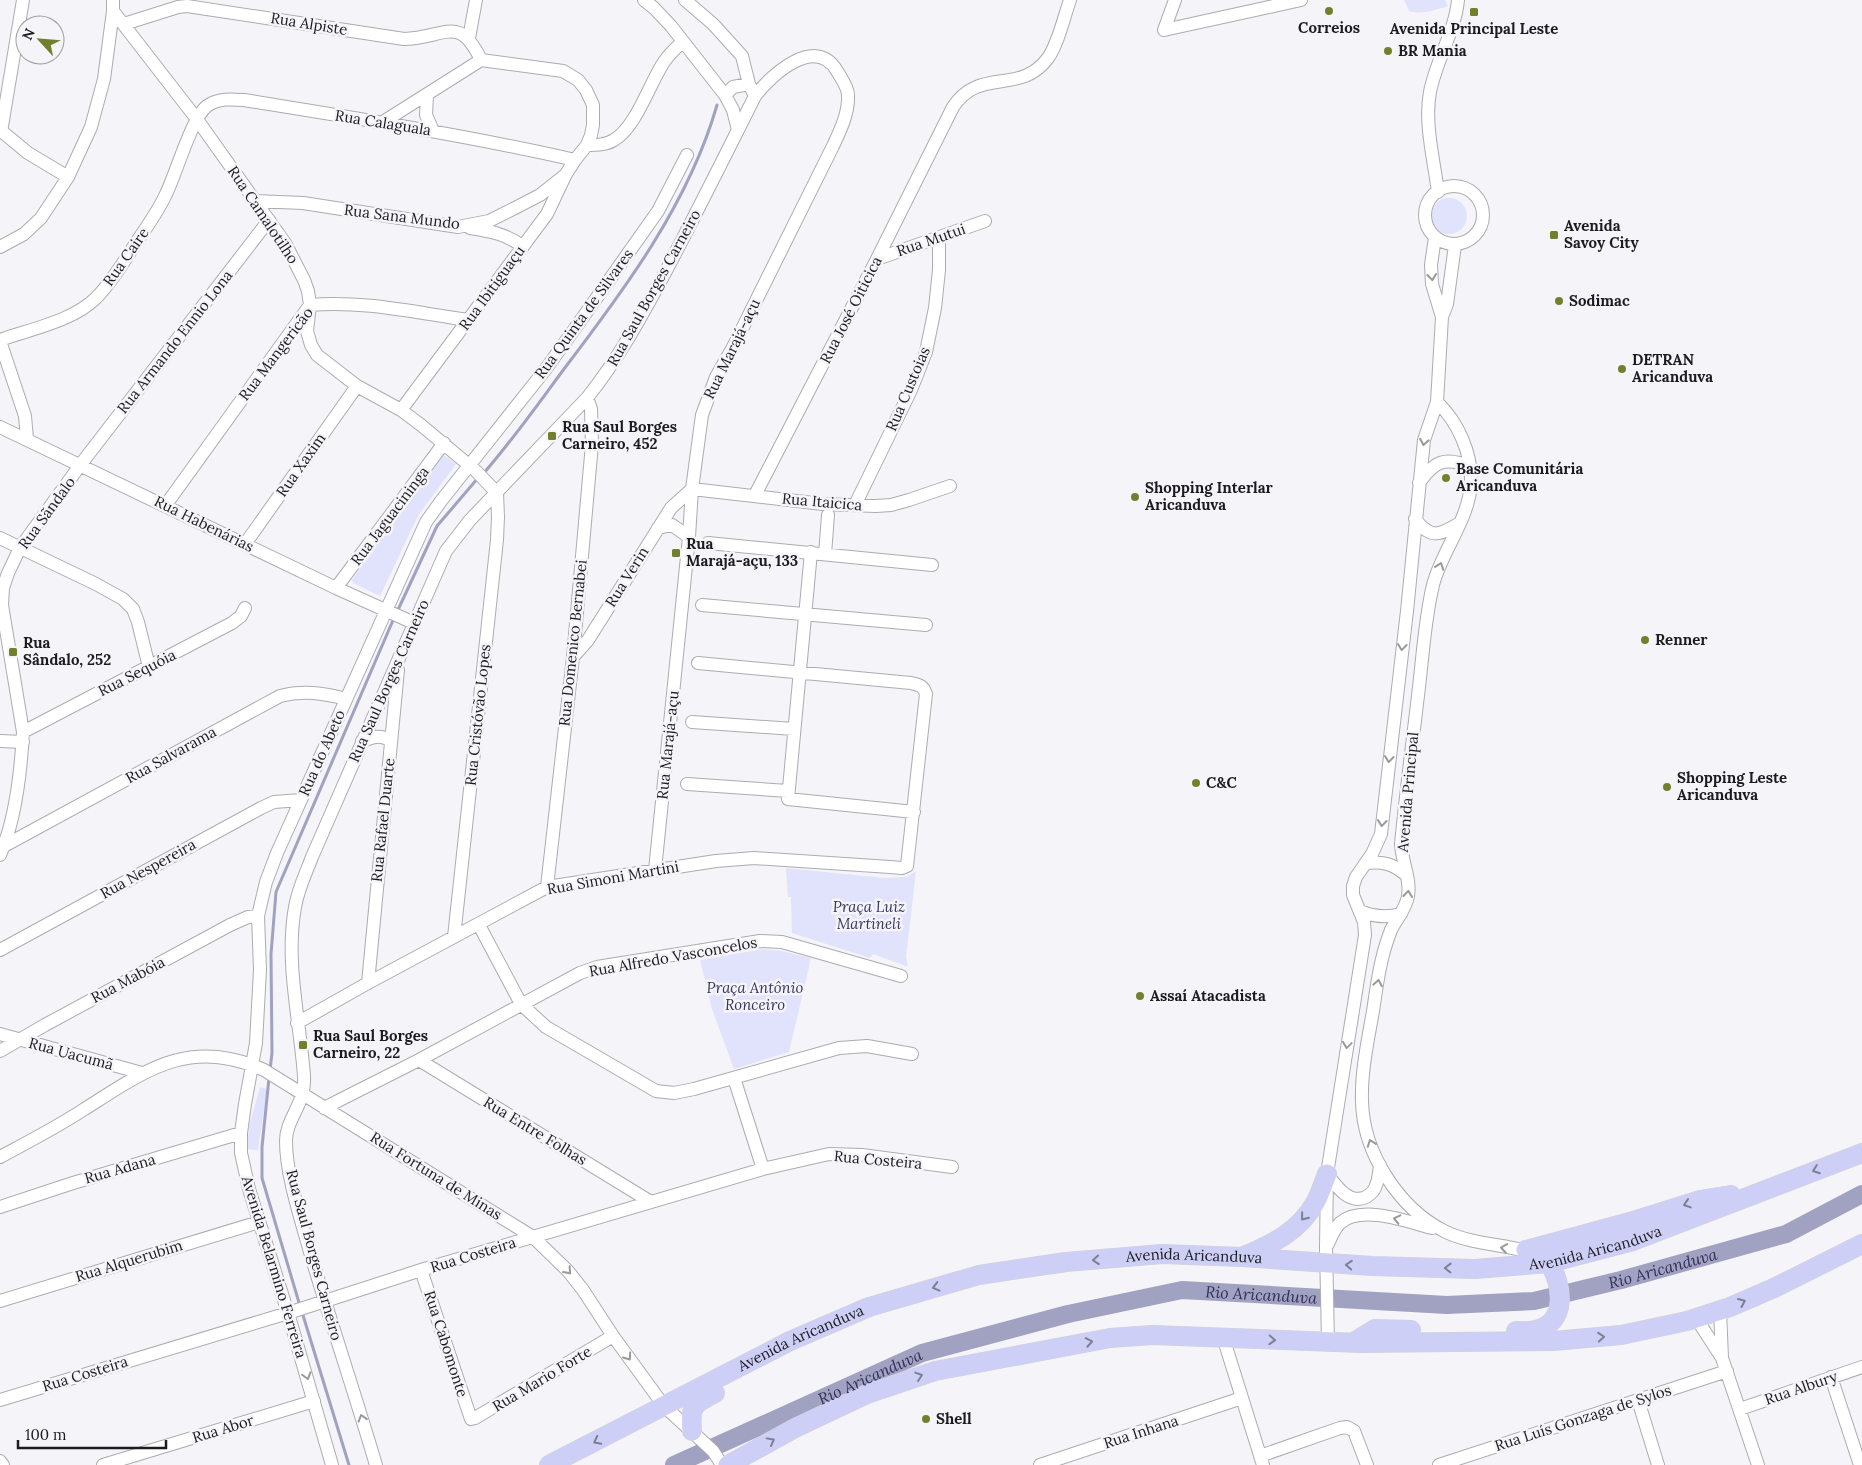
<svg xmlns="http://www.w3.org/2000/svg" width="1862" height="1465" viewBox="0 0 1862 1465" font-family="Lora,serif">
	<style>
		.green { fill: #e1e2fc }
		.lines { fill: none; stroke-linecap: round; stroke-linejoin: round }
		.stream { stroke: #a1a1c1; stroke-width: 3 }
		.river { stroke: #a1a1c1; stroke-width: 18 }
		.minor-casing { stroke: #acacb0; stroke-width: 14 }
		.highway-casing { stroke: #d2d2d2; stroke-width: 20 }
		.minor { stroke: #fff; stroke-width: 12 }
		.highway { stroke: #cecff7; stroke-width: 19 }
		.oneway { stroke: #99999a }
		.oneway2 { stroke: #7e7e95 }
		.poi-dot { fill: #72802e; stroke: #f4f4f9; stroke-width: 2 }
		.labels { text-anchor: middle; stroke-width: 5; stroke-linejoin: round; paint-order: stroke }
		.street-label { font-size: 15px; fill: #1c1c1e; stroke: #f4f4f9 }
		.poi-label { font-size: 15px; font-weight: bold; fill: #1c1c1e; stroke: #f4f4f9; text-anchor: start }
		.park-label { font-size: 15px; font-style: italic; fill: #383561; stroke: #f4f4f9 }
		.water-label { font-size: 16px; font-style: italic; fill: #322f5b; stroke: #f4f4f9 }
	</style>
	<rect width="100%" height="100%" fill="#f4f4f9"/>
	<path class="green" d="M1404,0H1445L1448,6C1435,10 1422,15 1409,11Z
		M1431 216a18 18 0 1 1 36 0a18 18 0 1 1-36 0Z
		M444,455L456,464L418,516L380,596L353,583L352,580Z
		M786,868L884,878L907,877L916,871L906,957L908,967L873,954L870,958L792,933L791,897H788Z
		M764,949L782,951L811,958L789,1052L734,1069L712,1009L700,960Z
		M260,1087L267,1089L258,1150L247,1149L249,1127Z"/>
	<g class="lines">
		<path class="stream" d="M483,474C512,441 538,404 564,369C625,289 689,203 717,105
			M397,612L437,526L478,478
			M270,1070L272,1053L271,954L276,892L394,618
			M269,1078L262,1147V1178L300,1306
			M302,1312L349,1465"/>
		<path class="river" id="s1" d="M674,1465L922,1353L1068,1314L1182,1290L1447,1305L1534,1301L1621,1280L1786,1234L1862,1194"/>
		<g class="minor-casing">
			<path id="minor" d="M644,0L654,8L671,26L725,95L733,110L738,130
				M113,11L196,118L285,243L304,280L308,291L310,305L307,331L311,345L317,355L357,386L401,410L421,425L476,471L497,493L498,517L497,540L454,937
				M124,24L178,7L187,6L404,39C445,38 459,13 481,60
				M1164,30L1301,0
				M1164,30L1175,0
				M469,38L476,0
				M427,95L426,115L433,131
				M725,95L733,87L749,84
				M383,122L481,60
				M0,130L28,153L68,177
				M1,132L23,0
				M587,145C597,145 606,145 614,140C635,128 649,86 662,65C667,56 675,49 682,42
				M1425 215a29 29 0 1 1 58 0a29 29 0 1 1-58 0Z
				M1438,192C1434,161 1424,122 1430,92C1436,60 1455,32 1458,0
				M255,201L303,203L458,227L489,221L515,208L540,195L564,176
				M470,228C490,231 506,234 522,246
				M1435,237L1431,265L1432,284L1442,317
				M0,247L24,234L41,218L68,177L91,127L104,79L113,11V0
				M877,259L985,221
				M0,340C31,329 73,321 96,298C111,283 123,263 134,246C145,229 158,212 166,194C176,174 192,117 207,106C218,98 231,99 244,100C355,118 465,135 575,160
				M0,341L25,416L27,439
				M1437,402C1458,422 1472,453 1471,483C1469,520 1442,550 1433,585C1425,618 1423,653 1419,687C1413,739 1406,792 1401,844C1402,862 1411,880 1408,896C1406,909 1397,918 1391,930C1388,938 1385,947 1383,955C1378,973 1376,992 1373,1011C1368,1040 1361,1071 1362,1101C1363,1153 1399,1209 1446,1232C1474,1245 1505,1244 1534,1253
				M401,410L547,214L566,174L575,160L587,145L591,135L593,125V105L586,90L578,80L563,71L481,60
				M0,427L336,588L414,623
				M1419,483C1434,461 1445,456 1471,467
				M755,495L877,259L953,107C980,66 1020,96 1048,58C1058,44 1064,17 1070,0
				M855,505L911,390L926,352L935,308L939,270V237
				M165,506L310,305C362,300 417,313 468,320
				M1415,519C1431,540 1440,535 1460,523
				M658,528L672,525L689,537
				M0,538L96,584L123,599L133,609L138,622L149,667
				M708,543L932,565
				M245,544L357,386
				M811,552L788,799L914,812
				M825,554L828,515
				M336,588L444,443
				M702,605L926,625
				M573,657L588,640L671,508L692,489L823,504L876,506L891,505L909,500L950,486
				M692,722L794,729
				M23,732L232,623L241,616L245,608
				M0,741L23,742
				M362,741C374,737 380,734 391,741
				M687,784L788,791
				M4,846L280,696C303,690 323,693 346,699
				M0,855C15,821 21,770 23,732L2,605L3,588L8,573L20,548L81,464L269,220
				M1366,863C1382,861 1393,864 1405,874
				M655,870L689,537L692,489L702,415L716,377L732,349L833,146C840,131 849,113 848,95C848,87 841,78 837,71C816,34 771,75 755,96
				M547,887L573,657L592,444L591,409L587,398
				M1360,911C1374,917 1386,918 1401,914
				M479,925L521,1004L546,1027L656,1091L674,1093L694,1089L839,1048L867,1046L912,1054
				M0,950L261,808L274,802L301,800
				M368,983L398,670
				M297,1023L368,983L547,887L716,861L754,858L890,867L902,868L907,866L926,694C923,685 919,685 911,683L698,663
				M0,1034L142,1073
				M0,1051L45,1025L230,925L248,917L258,916
				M419,1060L651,1202
				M734,1078L763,1169
				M324,1108L419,1060L580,973L597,967L760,941L782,942L901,976
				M0,1157C28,1142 57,1127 83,1110C145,1071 189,1036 264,1070L533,1237L568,1271L583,1290L613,1336L664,1406L713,1451L722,1465
				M1327,1174C1336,1186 1349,1205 1366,1197C1371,1194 1375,1190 1376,1185C1379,1179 1379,1171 1380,1165
				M0,1207L73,1183L241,1133
				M1328,1244C1331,1237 1334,1229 1340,1223C1361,1204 1409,1222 1432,1228
				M421,1270L471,1419L475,1418L613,1336
				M0,1301L259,1222
				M1720,1310L1722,1358
				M1696,1318L1722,1358L1758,1465
				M1223,1337L1263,1465
				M1328,1342L1326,1248L1327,1174L1365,935L1364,922L1353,895V886L1356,877L1372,854L1381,834L1407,611L1424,440L1437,402L1442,317L1447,304L1455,245
				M1831,1377L1860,1465
				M0,1400L288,1313L421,1270L763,1169L829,1154L862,1155L952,1167
				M1638,1400L1658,1465
				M1740,1409L1862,1367
				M1260,1456L1340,1428L1347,1427L1354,1431L1367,1465
				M0,1461L3,1465
				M103,1465L314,1401
				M332,1465L288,1313L249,1189L241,1153V1133L245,1104L256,1043L260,970L258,916L266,882L277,853L426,522L441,501L545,370L576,327L658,211L687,155
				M376,1465C355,1394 331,1323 310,1252C301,1219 286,1175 286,1141C286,1118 306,1104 304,1076C300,1020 285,963 295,907C298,889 306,873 312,857L446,551L470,520L587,398C619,358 643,314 667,269C697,212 726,154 755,96L749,84L742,56L713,24L685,0
				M1040,1465L1242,1398
				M1439,1465L1727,1371"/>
		</g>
		<g class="highway-casing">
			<g id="highway">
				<path d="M1526,1250L1630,1222L1700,1200L1731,1195"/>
				<path d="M1244,1256C1273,1244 1299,1231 1315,1203C1320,1194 1323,1184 1327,1174"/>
				<path d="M1516,1331C1522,1331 1529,1332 1535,1330C1568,1324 1563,1284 1549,1263"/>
				<path d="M1354,1342L1375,1329L1411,1330"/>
				<path d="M692,1431C690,1406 693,1404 715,1393"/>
				<path id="s2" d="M549,1465L790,1341L869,1307L979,1275L1066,1262L1162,1254L1242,1257L1372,1266L1475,1269L1549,1263L1633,1241L1862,1153"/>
				<path d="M728,1465L795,1428L867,1394L935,1371L1110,1338L1152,1335L1360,1343L1553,1341L1621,1335L1687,1321L1730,1307L1774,1288L1862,1244"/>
			</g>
		</g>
		<use href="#minor" class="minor"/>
		<use href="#highway" class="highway"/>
	</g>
	<defs><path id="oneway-chevron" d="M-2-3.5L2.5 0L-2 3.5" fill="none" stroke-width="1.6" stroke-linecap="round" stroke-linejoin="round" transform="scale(1.25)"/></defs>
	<g class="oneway">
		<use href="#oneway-chevron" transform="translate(1432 277) rotate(84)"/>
		<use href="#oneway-chevron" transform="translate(1424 442) rotate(100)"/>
		<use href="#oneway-chevron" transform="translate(1440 566) rotate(-70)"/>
		<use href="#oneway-chevron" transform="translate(1402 647) rotate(97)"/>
		<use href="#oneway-chevron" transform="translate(1389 759) rotate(97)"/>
		<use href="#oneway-chevron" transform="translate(1382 823) rotate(96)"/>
		<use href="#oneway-chevron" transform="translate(1408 894) rotate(-84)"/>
		<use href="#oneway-chevron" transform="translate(1378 983) rotate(-80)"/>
		<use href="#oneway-chevron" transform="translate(1347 1045) rotate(98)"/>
		<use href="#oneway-chevron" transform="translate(1371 1143) rotate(-110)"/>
		<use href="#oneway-chevron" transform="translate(1397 1219) rotate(-167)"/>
		<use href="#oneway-chevron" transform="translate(1504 1248) rotate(-171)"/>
		<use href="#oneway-chevron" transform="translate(568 1271) rotate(48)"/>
		<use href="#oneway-chevron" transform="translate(628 1357) rotate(55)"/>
		<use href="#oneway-chevron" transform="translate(307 1376) rotate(74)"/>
		<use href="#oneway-chevron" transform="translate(362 1418) rotate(-107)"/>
	</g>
	<g class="oneway2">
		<use href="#oneway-chevron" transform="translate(1816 1170) rotate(160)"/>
		<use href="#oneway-chevron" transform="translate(1687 1204) rotate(162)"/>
		<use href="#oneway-chevron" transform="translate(1304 1217) rotate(129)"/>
		<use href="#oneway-chevron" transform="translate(1096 1260) rotate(176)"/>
		<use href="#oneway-chevron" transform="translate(1349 1265) rotate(-176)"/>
		<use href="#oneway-chevron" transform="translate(1448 1268) rotate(-179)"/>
		<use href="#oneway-chevron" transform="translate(936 1287) rotate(165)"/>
		<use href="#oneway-chevron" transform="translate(1742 1302) rotate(-24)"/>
		<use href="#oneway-chevron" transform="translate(1601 1337) rotate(-5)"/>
		<use href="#oneway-chevron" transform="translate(1272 1340) rotate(3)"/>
		<use href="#oneway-chevron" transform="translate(1089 1342) rotate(-10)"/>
		<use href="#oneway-chevron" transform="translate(919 1376) rotate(-19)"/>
		<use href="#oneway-chevron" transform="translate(597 1441) rotate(153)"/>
		<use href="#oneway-chevron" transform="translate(771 1441) rotate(-29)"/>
	</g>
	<g class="poi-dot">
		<circle cx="1329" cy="11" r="5"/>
		<rect x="1469" y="7" width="10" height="10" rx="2.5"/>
		<circle cx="1388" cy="51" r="5"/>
		<rect x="1549" y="230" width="10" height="10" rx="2.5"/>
		<circle cx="1559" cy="301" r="5"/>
		<circle cx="1622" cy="369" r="5"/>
		<rect x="547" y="431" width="10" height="10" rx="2.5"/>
		<circle cx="1446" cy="478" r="5"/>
		<circle cx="1135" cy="497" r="5"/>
		<rect x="671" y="548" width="10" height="10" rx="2.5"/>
		<circle cx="1645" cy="640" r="5"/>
		<rect x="8" y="647" width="10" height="10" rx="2.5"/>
		<circle cx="1196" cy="783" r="5"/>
		<circle cx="1667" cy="787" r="5"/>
		<circle cx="1140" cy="996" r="5"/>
		<rect x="298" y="1040" width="10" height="10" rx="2.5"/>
		<circle cx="926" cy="1419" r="5"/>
	</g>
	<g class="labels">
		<g class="street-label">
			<text transform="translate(309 24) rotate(9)" y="5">Rua Alpiste</text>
			<text transform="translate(383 123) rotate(9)" y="5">Rua Calaguala</text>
			<text transform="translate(263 215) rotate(56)" y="5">Rua Camalotilho</text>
			<text transform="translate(402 217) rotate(7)" y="5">Rua Sana Mundo</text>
			<text transform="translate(931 240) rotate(-19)" y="5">Rua Mutui</text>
			<text transform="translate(126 257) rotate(-55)" y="5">Rua Caire</text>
			<text transform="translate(492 288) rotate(-54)" y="5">Rua Ibitiguaçu</text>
			<text transform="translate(654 288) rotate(-61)" y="5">Rua Saul Borges Carneiro</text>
			<text transform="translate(851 310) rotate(-63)" y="5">Rua José Oiticica</text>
			<text transform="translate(584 314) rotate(-54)" y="5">Rua Quinta de Silvares</text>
			<text transform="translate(175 342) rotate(-52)" y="5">Rua Armando Ennio Lona</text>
			<text transform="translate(732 349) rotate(-64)" y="5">Rua Marajá-açu</text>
			<text transform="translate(276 354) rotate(-53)" y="5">Rua Mangericão</text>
			<text transform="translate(908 389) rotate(-67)" y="5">Rua Custoias</text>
			<text transform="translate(301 465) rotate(-55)" y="5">Rua Xaxim</text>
			<text transform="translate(822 502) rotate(5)" y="5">Rua Itaicica</text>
			<text transform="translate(47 513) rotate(-54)" y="5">Rua Sãndalo</text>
			<text transform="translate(390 516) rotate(-53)" y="5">Rua Jaguacininga</text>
			<text transform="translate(204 524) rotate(26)" y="5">Rua Habenárias</text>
			<text transform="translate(627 577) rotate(-58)" y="5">Rua Verin</text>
			<text transform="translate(573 643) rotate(-84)" y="5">Rua Domenico Bernabei</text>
			<text transform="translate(137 673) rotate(-27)" y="5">Rua Sequóia</text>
			<text transform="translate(389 681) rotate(-66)" y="5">Rua Saul Borges Carneiro</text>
			<text transform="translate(478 715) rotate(-84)" y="5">Rua Cristóvão Lopes</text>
			<text transform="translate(668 745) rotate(-84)" y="5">Rua Marajá-açu</text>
			<text transform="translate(322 753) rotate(-66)" y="5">Rua do Abeto</text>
			<text transform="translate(171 755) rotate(-29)" y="5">Rua Salvarama</text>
			<text transform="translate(1408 792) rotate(-85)" y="5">Avenida Principal</text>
			<text transform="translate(383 820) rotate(-84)" y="5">Rua Rafael Duarte</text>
			<text transform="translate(148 869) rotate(-29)" y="5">Rua Nespereira</text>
			<text transform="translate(613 878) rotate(-10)" y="5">Rua Simoni Martini</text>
			<text transform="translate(673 957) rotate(-10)" y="5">Rua Alfredo Vasconcelos</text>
			<text transform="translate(128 980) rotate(-28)" y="5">Rua Mabóia</text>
			<text transform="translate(71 1054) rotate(15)" y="5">Rua Uacumã</text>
			<text transform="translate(535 1131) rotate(31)" y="5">Rua Entre Folhas</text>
			<text transform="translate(878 1160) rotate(5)" y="5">Rua Costeira</text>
			<text transform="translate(120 1169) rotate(-16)" y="5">Rua Adana</text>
			<text transform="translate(436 1176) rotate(32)" y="5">Rua Fortuna de Minas</text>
			<text dy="5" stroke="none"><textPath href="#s2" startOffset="1092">Avenida Aricanduva</textPath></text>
			<text transform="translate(314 1255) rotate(75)" y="5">Rua Saul Borges Carneiro</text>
			<text transform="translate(473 1255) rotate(-17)" y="5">Rua Costeira</text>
			<text dy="5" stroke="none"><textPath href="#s2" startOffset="688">Avenida Aricanduva</textPath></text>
			<text transform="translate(129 1261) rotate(-17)" y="5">Rua Alquerubim</text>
			<text transform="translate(274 1267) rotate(73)" y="5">Avenida Belarmino Ferreira</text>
			<text dy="5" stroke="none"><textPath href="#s2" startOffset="282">Avenida Aricanduva</textPath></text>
			<text transform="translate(446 1344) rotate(72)" y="5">Rua Cabomonte</text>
			<text transform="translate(85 1374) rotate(-17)" y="5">Rua Costeira</text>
			<text transform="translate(542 1379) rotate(-31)" y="5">Rua Mario Forte</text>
			<text transform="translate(1801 1388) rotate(-19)" y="5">Rua Albury</text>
			<text transform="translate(1583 1418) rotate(-18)" y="5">Rua Luís Gonzaga de Sylos</text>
			<text transform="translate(223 1429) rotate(-17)" y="5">Rua Abor</text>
			<text transform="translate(1141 1432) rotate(-18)" y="5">Rua Inhana</text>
		</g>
		<g class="poi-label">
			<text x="1329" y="33" text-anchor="middle">Correios</text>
			<text x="1474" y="34" text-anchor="middle">Avenida Principal Leste</text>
			<text x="1398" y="56">BR Mania</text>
			<text x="1564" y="231">Avenida<tspan x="1564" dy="17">Savoy City</tspan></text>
			<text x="1569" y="306">Sodimac</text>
			<text x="1632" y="365">DETRAN<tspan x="1632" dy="17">Aricanduva</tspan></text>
			<text x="562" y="432">Rua Saul Borges<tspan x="562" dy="17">Carneiro, 452</tspan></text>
			<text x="1456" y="474">Base Comunitária<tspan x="1456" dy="17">Aricanduva</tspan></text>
			<text x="1145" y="493">Shopping Interlar<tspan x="1145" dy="17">Aricanduva</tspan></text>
			<text x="686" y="549">Rua<tspan x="686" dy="17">Marajá-açu, 133</tspan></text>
			<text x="1655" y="645">Renner</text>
			<text x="23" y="648">Rua<tspan x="23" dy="17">Sândalo, 252</tspan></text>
			<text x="1677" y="783">Shopping Leste<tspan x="1677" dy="17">Aricanduva</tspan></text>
			<text x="1206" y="788">C&amp;C</text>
			<text x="1150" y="1001">Assaí Atacadista</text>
			<text x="313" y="1041">Rua Saul Borges<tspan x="313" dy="17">Carneiro, 22</tspan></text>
			<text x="936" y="1424">Shell</text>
		</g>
		<g class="park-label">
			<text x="869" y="912">Praça Luiz<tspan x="869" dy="17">Martineli</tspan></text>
			<text x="755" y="993">Praça Antônio<tspan x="755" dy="17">Ronceiro</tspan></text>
		</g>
		<g class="water-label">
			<text dy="6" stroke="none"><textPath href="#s1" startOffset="1025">Rio Aricanduva</textPath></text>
			<text dy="6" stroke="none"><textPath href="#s1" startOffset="619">Rio Aricanduva</textPath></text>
			<text dy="6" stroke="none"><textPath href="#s1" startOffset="215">Rio Aricanduva</textPath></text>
		</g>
	</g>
	<g transform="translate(40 40) rotate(296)"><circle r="24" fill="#f4f4f9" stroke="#9e9ea1"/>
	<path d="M0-4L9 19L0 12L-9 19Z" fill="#72802e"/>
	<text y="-8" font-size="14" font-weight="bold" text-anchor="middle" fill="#1c1c1e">N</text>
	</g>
	<path d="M18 1440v8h148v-8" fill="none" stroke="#1c1c1e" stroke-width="2.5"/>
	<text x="25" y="1440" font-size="15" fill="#1c1c1e" stroke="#f4f4f9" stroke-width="4" paint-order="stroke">100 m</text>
</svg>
